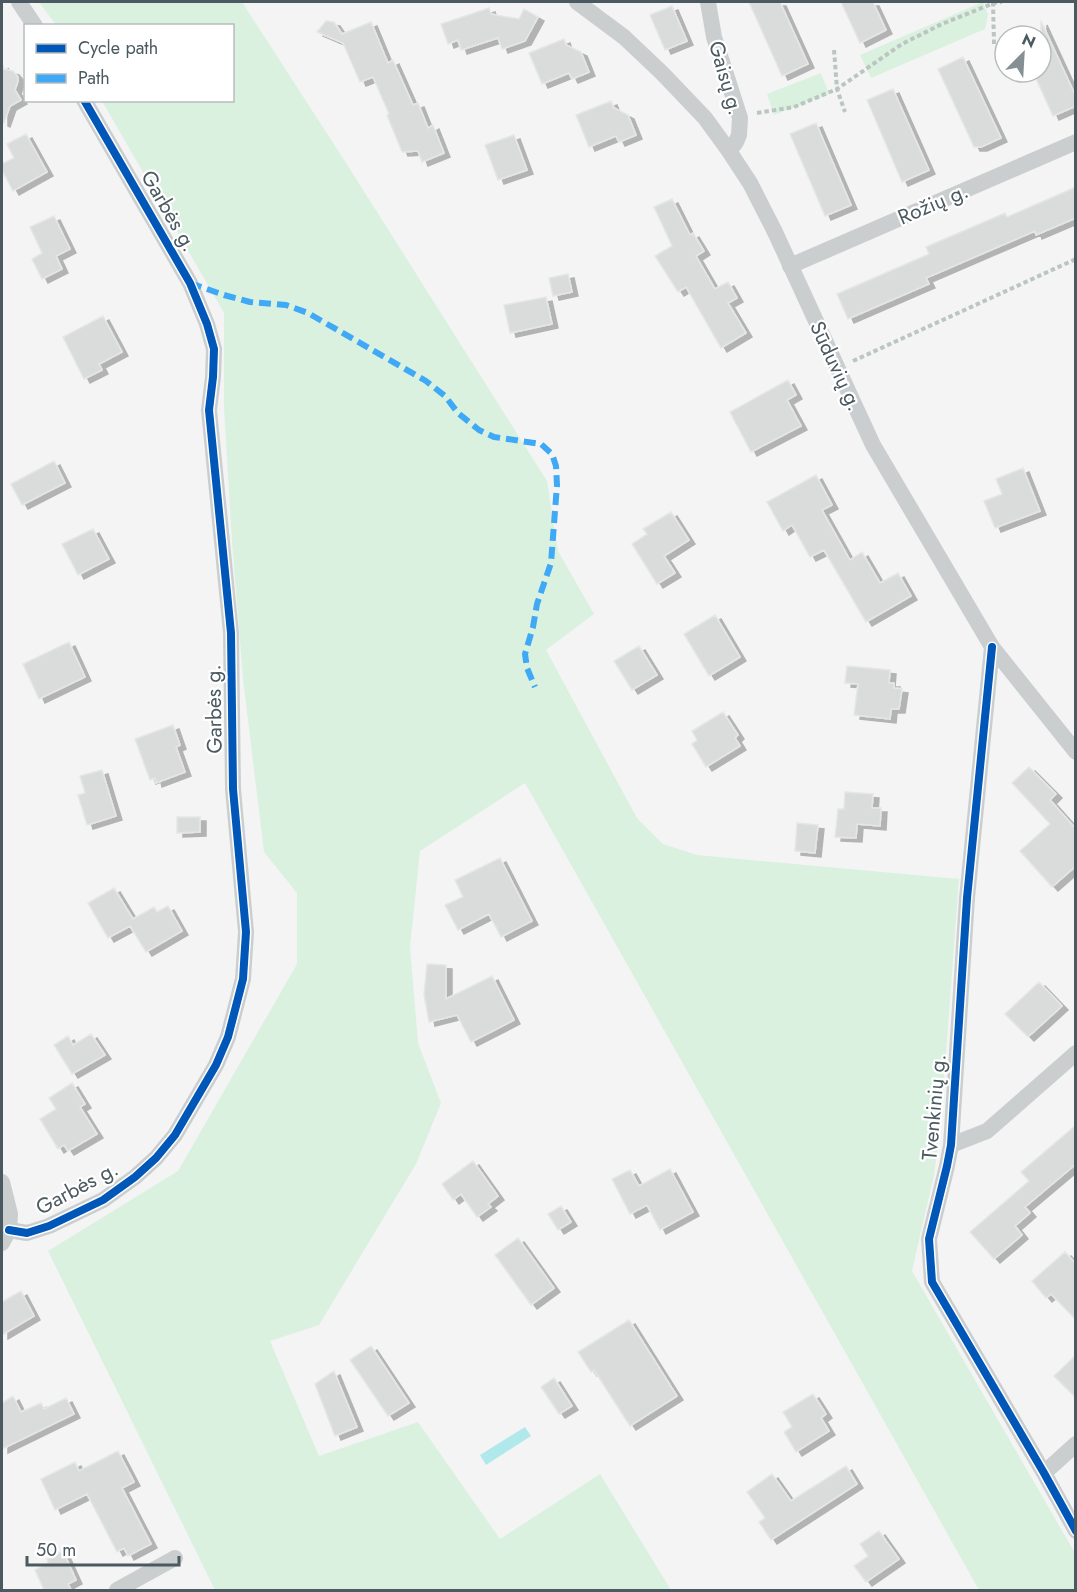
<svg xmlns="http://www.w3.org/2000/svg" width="1077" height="1592" viewBox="0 0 1077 1592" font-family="Jost,sans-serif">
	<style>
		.green { fill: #daf1e0 }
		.water { fill: #b1e8ec }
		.building { fill: #dadcdc; stroke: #e5e6e7; stroke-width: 1.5; filter: url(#shadow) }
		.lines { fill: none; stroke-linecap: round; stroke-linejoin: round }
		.path { stroke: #bbc6c1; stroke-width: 4; stroke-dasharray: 4.5 3; stroke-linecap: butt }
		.minor { stroke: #cbcecf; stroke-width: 16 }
		.quiet { stroke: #3fa9f5; stroke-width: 6; stroke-dasharray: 12 6; stroke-linecap: butt }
		.cycleway-casing { stroke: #fff; stroke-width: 11 }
		.cycleway { stroke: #0057b8; stroke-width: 8 }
		.labels { text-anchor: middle; stroke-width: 4.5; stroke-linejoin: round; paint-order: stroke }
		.street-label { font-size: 21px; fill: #4b5960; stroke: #fff }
	</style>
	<defs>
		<filter id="shadow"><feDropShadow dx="6" dy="4" stdDeviation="0" flood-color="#0004"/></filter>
	</defs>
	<rect width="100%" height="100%" fill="#f4f4f4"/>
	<path class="green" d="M39,2H242L348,166L547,481L558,551L594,614L546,650L637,818L663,844L697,855L959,879L941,1121L934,1175L912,1271L1075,1553V1590H979L525,783L420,851L410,947L418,1043L441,1103L416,1164L319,1325L270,1341L319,1456L418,1422L500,1539L600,1474L671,1590H215L48,1251L178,1171L297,964V893L264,852L243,679L232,541L224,408V313L102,101L232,100V26L56,25Z
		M983,2L988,14L985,29L871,78L860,55Z
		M821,73L829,94L774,115L767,94Z"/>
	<path class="water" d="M525,1427L531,1436L486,1465L480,1455Z"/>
	<path class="building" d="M749,2H780L808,64L782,76Z
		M841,2H873L886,30L860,43Z
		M672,6L687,41L665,50L650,15Z
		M489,8L491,14L519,19L524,9L538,17L525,41L502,49L498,38L461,50L458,40L448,44L441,24Z
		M326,21L334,22L342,34L371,22L388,63L393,60L413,105L418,103L428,128L433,125L444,153L422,162L418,151L402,152L387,115L389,114L373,77L360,82L343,43L317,32Z
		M1041,21L1076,97V106L1053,116L1033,72H1041Z
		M564,39L566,45L581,52L589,72L572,79L569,73L542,84L529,53Z
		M963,57L1001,138L981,147H974L938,69Z
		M2,64L4,69L13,71L18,77V81L15,90L21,100L10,106L4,123L2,122Z
		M893,89L929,170L902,182L867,100Z
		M611,101L614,108L628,115L636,135L619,142L616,136L589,147L576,115Z
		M816,123L851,205L825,216L790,134Z
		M26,134L47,172L13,191L2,170V164L14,158L7,144Z
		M514,135L527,170L498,180L485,145Z
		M1076,187V218L1036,235L1035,231L926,278L929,284L848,319L837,294L929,254L926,247L1005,213L1007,217Z
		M672,199L690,235L693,233L704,251L696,256L715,289L728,282L737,298L728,303L746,333L721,348L686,287L678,292L655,256L672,246L654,207Z
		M54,216L70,249L56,256L62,269L42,279L32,259L42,253L30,227Z
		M568,274L572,292L553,296L549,278Z
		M546,297L552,324L510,333L504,305Z
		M103,316L122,352L99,364L102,370L84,379L63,337Z
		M788,380L796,395L787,400L801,426L751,452L730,412Z
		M54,461L65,483L22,505L11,484Z
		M1023,468L1040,511L995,528L984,501L1002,494L996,479Z
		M816,475L832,505L822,510L850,560L862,552L880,583L898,573L911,596L866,622L824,550L810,557L792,525L783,531L767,502Z
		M671,512L689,540L664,556L675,573L657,584L632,544L647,534L643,529Z
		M93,529L109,559L78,575L62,544Z
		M715,615L740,657L709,676L684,634Z
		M69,642L85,677L39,699L23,664Z
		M639,646L657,675L632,690L614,661Z
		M847,666L890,670L889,683H894V688L902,689L899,709H891L890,719L854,715L858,684L845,683Z
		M723,712L738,735L735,738L740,746L706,767L692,744L697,740L692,731Z
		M173,725L180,745L176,747L185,772L156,783L155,778L150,780L135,739Z
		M1029,767L1056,794L1050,800L1076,829V866L1052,887L1020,851L1050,824L1012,783Z
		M102,770L116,816L87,825L78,795L85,793L80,776Z
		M845,792L873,794L872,808H881L880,826L857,824L856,838L835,837L838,809H844Z
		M177,817H200V832L177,833Z
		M797,823L818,825L815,853L795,851Z
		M500,858L532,921L501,937L489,914L458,930L445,905L463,897L455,880Z
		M114,888L133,919L154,907L157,912L168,906L182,931L146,952L130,926L108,938L88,903Z
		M427,964L446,965V999L492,976L514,1020L471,1042L457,1015L429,1022L424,995Z
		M1039,982L1062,1006L1028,1037L1005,1014Z
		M91,1034L105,1055L72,1074L54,1045L68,1036L73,1045Z
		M72,1083L85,1104L80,1107L97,1134L68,1151L64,1145L58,1149L40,1119L56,1109L49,1098Z
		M1076,1125V1164L1025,1207L1030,1213L1015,1226L1022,1235L994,1259L970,1232L1029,1181L1021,1172Z
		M473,1161L498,1196L488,1204L491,1207L477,1217L461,1194L453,1200L442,1184Z
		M670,1169L693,1212L660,1230L647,1205L630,1214L612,1179L630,1170L639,1186Z
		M561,1206L571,1222L558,1230L548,1214Z
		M518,1238L554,1288L531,1305L495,1255Z
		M1065,1252L1076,1264V1320L1051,1294L1046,1298L1032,1281Z
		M21,1291L34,1316L2,1335V1302Z
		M629,1320L677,1396L630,1426L594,1370L591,1372L578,1352Z
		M371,1346L409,1403L388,1416L350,1360Z
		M1076,1355V1398L1054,1376Z
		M334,1371L357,1427L335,1436L315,1384Z
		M554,1378L572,1406L559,1414L541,1387Z
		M813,1394L826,1414L821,1418L829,1431L796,1452L784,1432L792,1427L783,1412Z
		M13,1396L21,1412L41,1403L44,1409L66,1398L74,1414L2,1449V1403Z
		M118,1451L134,1482L122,1488L151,1544L128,1556L124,1548L117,1552L87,1494L55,1510L41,1479L75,1462L79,1471Z
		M846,1466L857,1484L771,1540L759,1522L765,1518L747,1492L772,1474L791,1501Z
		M879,1531L899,1559L866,1582L854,1566L868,1556L860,1544Z
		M63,1551L76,1580L68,1584L71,1590H44L35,1570L48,1563L47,1559Z"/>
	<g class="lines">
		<path class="path" d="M993,2L994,44
			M834,50L837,89L845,112
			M757,113L794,107L837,89L902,44L942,24L994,3L1002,2
			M853,361L1076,259"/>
		<path class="minor" d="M19,2L35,26
			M577,2L624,37L662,73L705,118L729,151L750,183L775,232L873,445L992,647L1076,752
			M708,2L714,37L740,118L739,135L736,142L729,151
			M790,266L1076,142
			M992,647L967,898L951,1145L947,1166L929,1239L932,1282L1044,1473L1076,1531
			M951,1145L987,1131L1076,1053
			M2,1182L10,1214L9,1230L2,1243
			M9,1230L27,1233L49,1226L103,1200L135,1177L156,1158L175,1135L216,1065L228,1037L243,979L246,932L233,789L231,633L209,410L213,377L214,349L207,324L190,283L84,100
			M1044,1473L1076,1444
			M117,1590L175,1558"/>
		<path class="quiet" d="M190,283L224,295L250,302L286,305L308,313L426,381L445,396L458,413L479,430L494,437L541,444L552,454L556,466L557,485L551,563L537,604L533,627L525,654L527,668L535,687"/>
		<g class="cycleway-casing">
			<path id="cycleway" d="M992,647L967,898L951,1145L947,1166L929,1239L932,1282L1044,1473L1076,1531
				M9,1230L27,1233L49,1226L103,1200L135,1177L156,1158L175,1135L216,1065L228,1037L243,979L246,932L233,789L231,633L209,410L213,377L214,349L207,324L190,283L84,100"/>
		</g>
		<use href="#cycleway" class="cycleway"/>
	</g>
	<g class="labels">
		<g class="street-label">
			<text transform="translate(726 78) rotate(74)" y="7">Gaisų g.</text>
			<text transform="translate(933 204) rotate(-23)" y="7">Rožių g.</text>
			<text transform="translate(169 211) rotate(60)" y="7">Garbės g.</text>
			<text transform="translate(836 366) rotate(65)" y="7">Sūduvių g.</text>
			<text transform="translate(214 709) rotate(-91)" y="7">Garbės g.</text>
			<text transform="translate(934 1107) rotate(-85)" y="7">Tvenkinių g.</text>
			<text transform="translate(77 1188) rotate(-28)" y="7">Garbės g.</text>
		</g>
	</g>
	<rect width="1077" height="1592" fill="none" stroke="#4b5960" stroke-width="6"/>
	<rect x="24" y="24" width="210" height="78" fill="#ffffff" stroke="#b7bdbf" stroke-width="1.5"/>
	<rect x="36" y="44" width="30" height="9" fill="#0057b8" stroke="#b7bdbf" stroke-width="1.5"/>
	<text x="78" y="54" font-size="18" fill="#4b5960">Cycle path</text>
	<rect x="36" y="74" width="30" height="9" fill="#3fa9f5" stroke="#b7bdbf" stroke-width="1.5"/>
	<text x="78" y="84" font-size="18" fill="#4b5960">Path</text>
	<g transform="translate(1023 54) rotate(24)"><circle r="28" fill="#ffffff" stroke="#b7bdbf" stroke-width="1.5"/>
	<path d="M0-4.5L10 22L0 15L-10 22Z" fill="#868f94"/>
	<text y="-9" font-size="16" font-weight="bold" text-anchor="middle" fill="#4b5960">N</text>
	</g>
	<path d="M27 1556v9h152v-9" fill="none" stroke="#4b5960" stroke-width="3"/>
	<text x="36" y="1556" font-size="18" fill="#4b5960" stroke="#ffffff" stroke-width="4.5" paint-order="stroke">50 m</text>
</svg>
